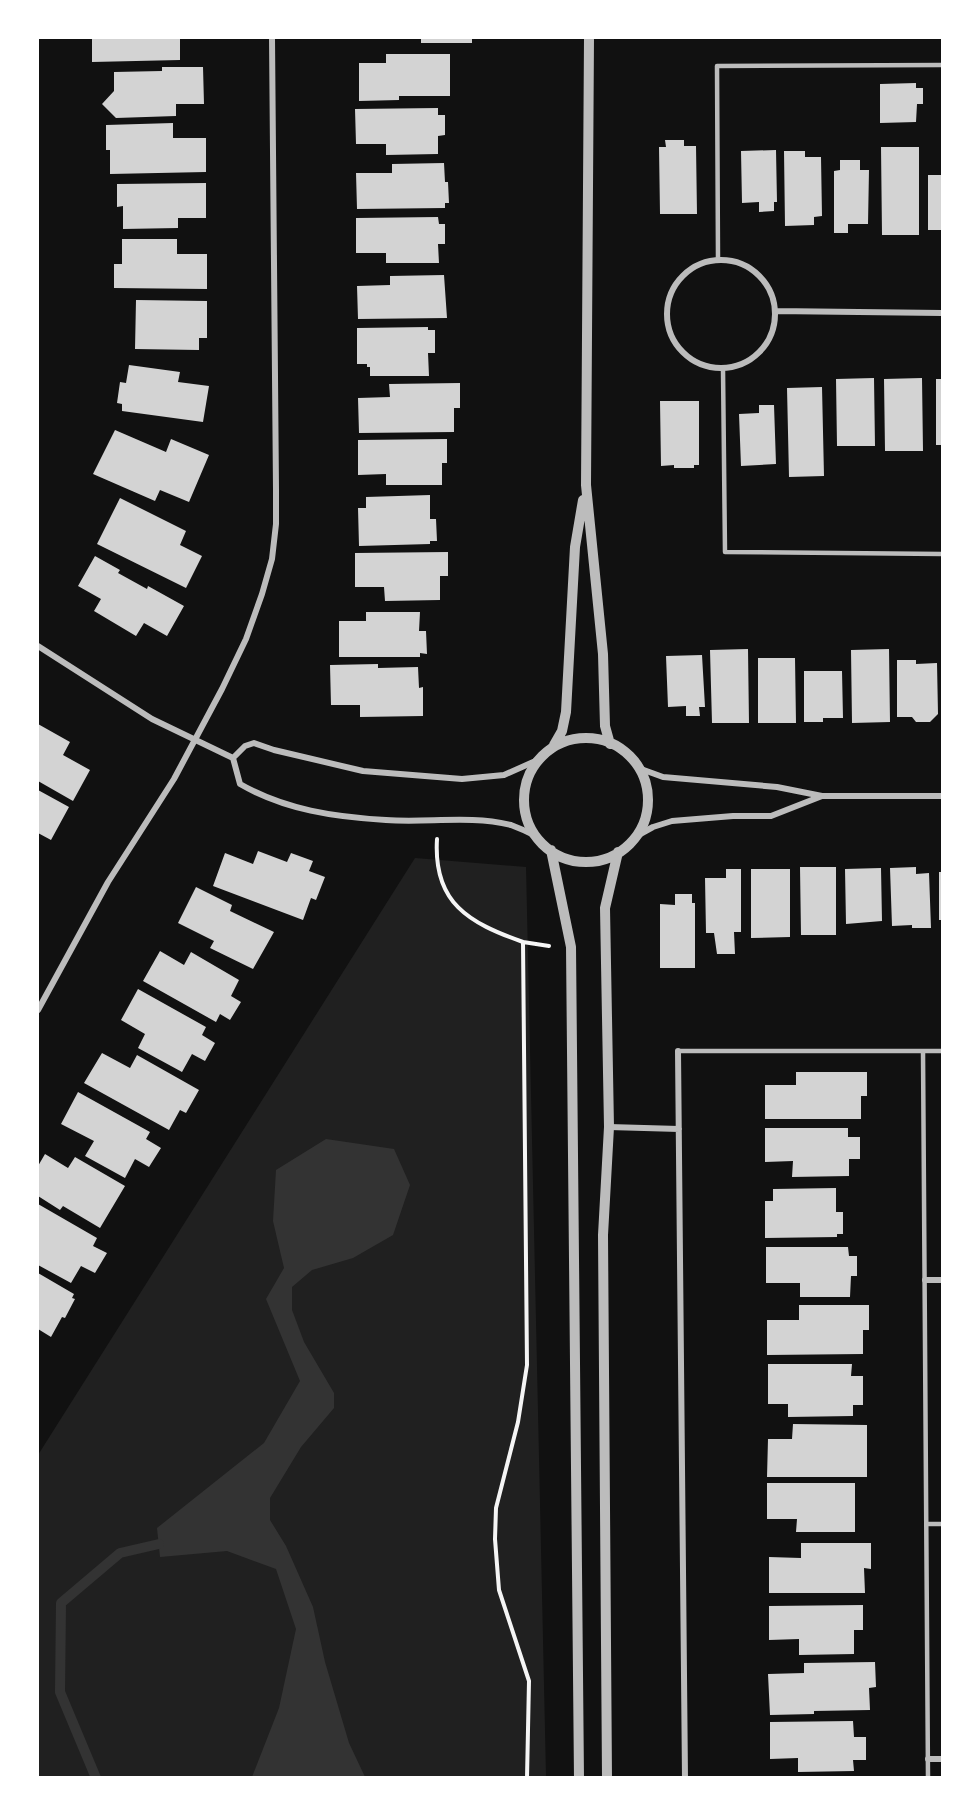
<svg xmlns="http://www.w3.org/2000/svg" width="980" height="1815" viewBox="0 0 980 1815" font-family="Lato,sans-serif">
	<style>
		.green { fill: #202020 }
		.water { fill: #333 }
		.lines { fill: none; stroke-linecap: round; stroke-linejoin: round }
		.stream { stroke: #333; stroke-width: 10 }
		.building { fill: #d3d3d3 }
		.path { stroke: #f5f5f5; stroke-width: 4 }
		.service { stroke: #bcbcbc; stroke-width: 4.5 }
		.minor { stroke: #bcbcbc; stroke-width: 6 }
		.tertiary { stroke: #bcbcbc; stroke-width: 10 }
	</style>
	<rect width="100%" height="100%" fill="#111"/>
	<path class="green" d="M415,858L526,867L546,1777H38V1455Z"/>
	<path class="water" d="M326,1139L394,1149L410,1185L393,1235L353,1258L312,1270L292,1287V1310L304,1342L334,1393V1408L301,1447L270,1498V1520L286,1546L313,1607L325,1662L349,1743L365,1777H252L279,1708L296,1629L276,1569L227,1551L160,1557L157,1528L264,1443L300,1381L266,1299L284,1268L273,1221L276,1170Z"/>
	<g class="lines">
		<path class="stream" d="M96,1778L60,1692L61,1603L120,1553L159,1544"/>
	</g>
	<path class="building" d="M92,38H180V60L92,62Z
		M421,38H472V43H421Z
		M386,54H450V96H399V100L359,101V63H386Z
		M162,67H203L204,104H176V116L116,118L102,104L114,91V72L162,71Z
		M916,83V88H923V104H917L916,122L880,123V84Z
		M438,108V115H445V135L438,136V154L386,155V144H356L355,109Z
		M173,123V138H206V172L110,174V150H106V125Z
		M665,140H684V146H696L697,214H660L659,147H666Z
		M881,147H919V235H882Z
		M776,150L777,202H774V211L759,212V202L742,203L741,151Z
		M784,151H805V157H821L822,216L814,217V225L785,226Z
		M840,160H860V170H869L868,224H848V233H834V171L840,170Z
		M444,163L445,182H448L449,203H445V208L357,209L356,173H392V164Z
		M928,175H942V230H928Z
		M206,183V218H178V228L123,229V206L117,207V184Z
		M438,217L439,224H445V244H438L439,263H386V253H356V218Z
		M122,239H177V254H207V289L114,288V264H122Z
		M444,275L447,318L358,319L357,286L390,285V276Z
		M136,300L207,301V338H199V350L135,349Z
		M428,327V330H435V353H428L429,376H370V367H367V364H357V328Z
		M129,365L180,372L178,382L209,386L203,422L122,411V404L117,403L120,382L126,383Z
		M874,378L875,446H837L836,379Z
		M922,378L923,451H885L884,379Z
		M936,379H942V445H936Z
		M460,383V408H454V432L359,433L358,398L390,397L389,384Z
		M822,387L824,476L789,477L787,388Z
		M660,401H699V465H694V468H674V465L661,466Z
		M759,405H774L776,464L741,466L739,414L759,413Z
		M115,430L166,452L171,439L209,455L189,502L160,490L155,501L93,474Z
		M447,439V463H442V485H386V474L358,475V440Z
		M430,495V519H436L437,541H430V544L359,546L358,508H366V497Z
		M120,498L186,531L180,545L202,556L186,588L97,544Z
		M448,552V576H440V600L385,601L384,587H355V553Z
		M95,556L120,570L118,573L147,589L148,586L184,606L167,636L144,623L136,636L94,611L101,599L78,586Z
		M366,612H420L419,631H426L427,654L420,653V657H339V621H366Z
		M748,649L749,723H712L710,650Z
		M889,649L890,722L852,723L851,650Z
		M702,655L705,707H699L700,716H686V706L668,707L666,656Z
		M758,658H795L796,723H758Z
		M897,660H916V664L937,663L938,714L930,722H916L912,717H897Z
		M378,664V668L418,667L419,688L423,687V716L360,717V705H331L330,665Z
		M804,671H842L843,718H823V722H804Z
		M38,724L70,742L63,755L90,770L73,801L38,781Z
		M38,790L69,807L51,840L38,833Z
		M258,851L287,862L291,853L313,861L309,871L325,877L316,900L311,898L303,920L213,886L225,853L253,864Z
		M800,867H836V935H801Z
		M916,867V874L929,873L931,928H912V925L892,926L890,868Z
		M881,868L882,921L846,924L845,869Z
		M726,869H741V932H734L735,954H717L714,933H706L705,878H726Z
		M751,869H790V937L751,938Z
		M939,872H942V920H939Z
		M196,887L232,905L230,911L274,932L253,969L210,948L214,941L178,923Z
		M675,894H692V903H695V968H660V904L675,905Z
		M160,951L184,965L191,952L239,980L231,996L241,1002L230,1020L220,1014L216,1022L143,981Z
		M138,989L206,1027L202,1035L215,1043L205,1061L192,1054L182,1072L138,1048L145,1034L121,1020Z
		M102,1053L130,1068L137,1055L199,1090L186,1113L180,1110L169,1130L84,1083Z
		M796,1072H867V1096H861V1119H765V1085H796Z
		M78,1092L150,1132L146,1139L161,1148L149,1167L135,1159L125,1178L85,1156L94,1141L61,1124Z
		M765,1128H848V1137H860V1159H849V1176L792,1177L793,1161L765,1162Z
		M45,1154L68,1168L75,1157L125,1186L100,1228L63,1206L60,1210L38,1196V1166Z
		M836,1188V1212H843V1234H837V1237L765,1238V1201H773V1189Z
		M38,1204L97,1238L93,1246L107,1253L95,1273L81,1266L71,1283L38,1265Z
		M766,1247H848L849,1256H857V1276H851L850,1297H800V1283H766Z
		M38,1273L74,1294L72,1298L75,1299L65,1318L62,1317L51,1337L38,1329Z
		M799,1305H869V1330H863V1354L767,1355V1320H799Z
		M768,1364H852L851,1376H863V1405H853V1416L788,1417V1404H768Z
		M793,1424L867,1425V1477H767L768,1439H792Z
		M767,1483H855V1532H796L797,1519H767Z
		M801,1543H871V1569L864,1568L865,1593H769V1557L801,1558Z
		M863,1605V1630H854V1654L799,1655V1639L769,1640V1606Z
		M875,1662L876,1687L869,1688L870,1710L814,1711V1714L770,1715L768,1674L804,1673V1663Z
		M853,1721L854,1737H866V1760H853L854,1771L798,1772V1758L770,1759V1722Z"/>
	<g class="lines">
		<path class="path" d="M437,839C433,903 469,923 523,942L527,1365L518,1422L496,1508L495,1539L499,1590L529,1681L527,1778
			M523,942L549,946"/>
		<path class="service" d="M718,259L717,66L942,65
			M723,369L725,552L942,554
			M678,1051H942
			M923,1051L928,1778
			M927,1524H942"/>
		<path class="minor" d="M667 314a54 54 0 1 1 108 0a54 54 0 1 1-108 0Z
			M775,311L942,313
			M38,646L152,719L233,758L240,784C285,810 335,817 386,820C428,823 470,815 511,825C519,828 528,832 536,836
			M233,758L245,746L254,743L274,750L363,771L462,779L504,775L540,759
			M822,796H942
			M633,838L653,827L672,821L733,816H771L822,796L777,787L663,777L641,769
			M38,1010L108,882L174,779L222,689L246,639L262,594L272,559L276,524V489L272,38
			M678,1051L685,1778
			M609,1127L679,1129
			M925,1280H942
			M928,1759H942"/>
		<path class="tertiary" d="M589,38L586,485L603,654L605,726L610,744
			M524 800a62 62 0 1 1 124 0a62 62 0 1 1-124 0Z
			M554,745L562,731L566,712L575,547L583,500
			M551,850L571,947L579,1778
			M607,1778L603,1235L609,1127L605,908L618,852"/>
	</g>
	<rect width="980" height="1815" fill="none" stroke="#ffffff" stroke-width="78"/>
</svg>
